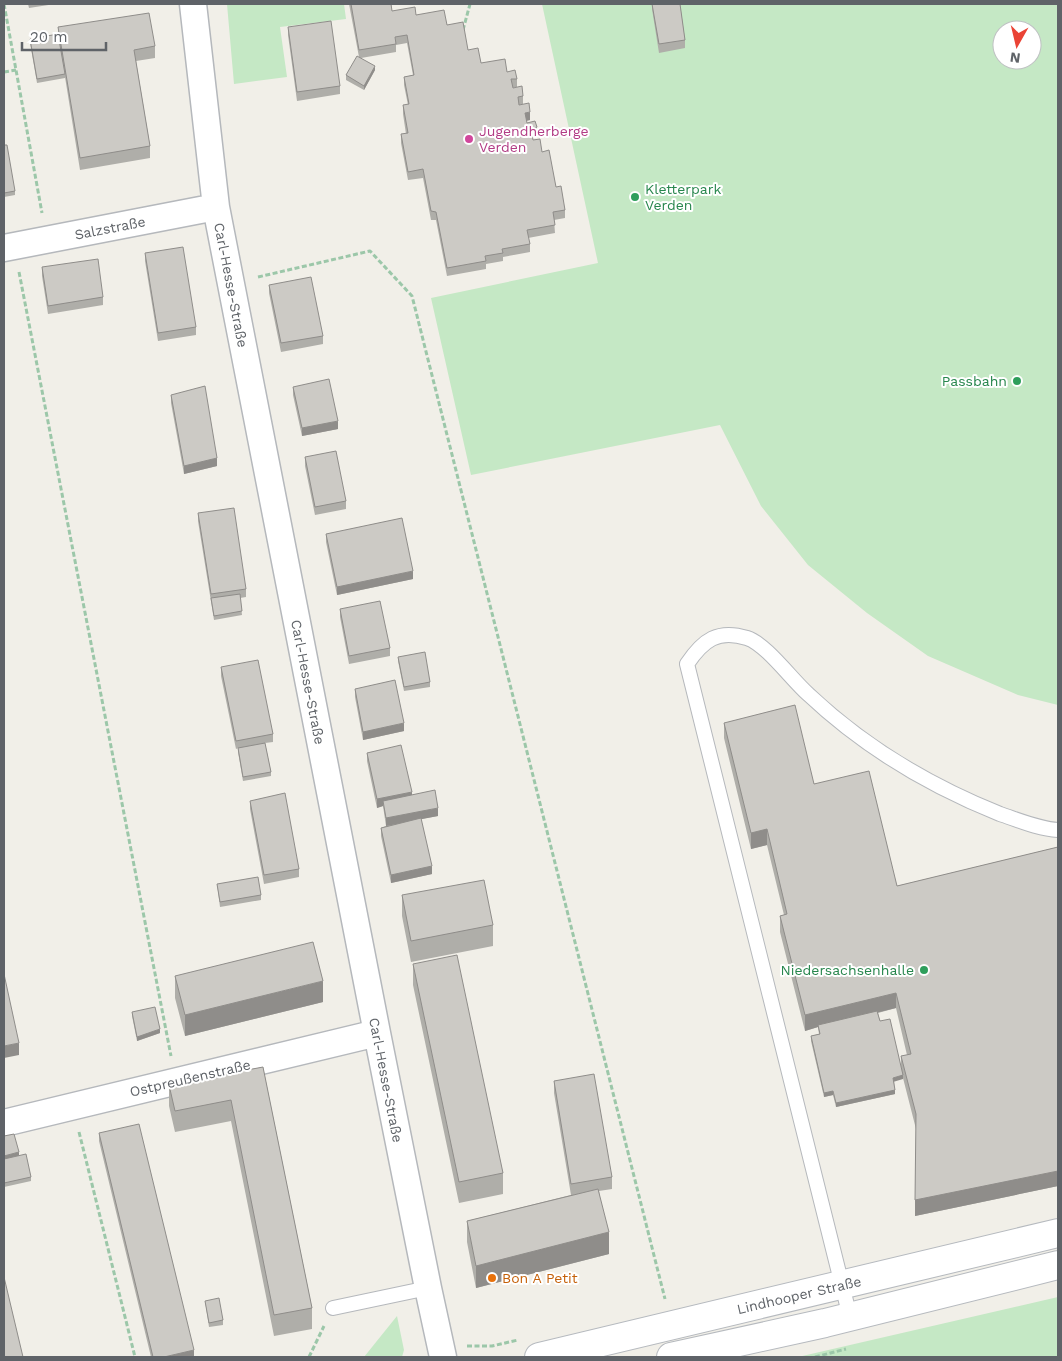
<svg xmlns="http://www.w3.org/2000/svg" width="1062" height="1361" viewBox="0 0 1062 1361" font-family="'Work Sans',sans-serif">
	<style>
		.green { fill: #c5e8c5; fill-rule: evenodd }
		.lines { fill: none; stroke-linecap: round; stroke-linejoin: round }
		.lane-casing { stroke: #b5b8bc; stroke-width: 16 }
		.street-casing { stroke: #b5b8bc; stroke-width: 29 }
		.secondary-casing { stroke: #b6babf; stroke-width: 30 }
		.path { stroke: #9cc7a9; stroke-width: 3; stroke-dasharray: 5 2.5; stroke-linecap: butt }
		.lane { stroke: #fff; stroke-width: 14 }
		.street { stroke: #fff; stroke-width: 26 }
		.secondary { stroke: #fff; stroke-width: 28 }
		.wall { fill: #afaea9; fill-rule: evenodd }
		.shaded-wall { fill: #8f8d8a }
		.building { fill: #cccac5; stroke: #8f8d8a }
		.hotel-dot { fill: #d1479c; stroke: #fff; stroke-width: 2 }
		.leisure-dot { fill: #2e9e5b; stroke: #fff; stroke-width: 2 }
		.food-dot { fill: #e8710a; stroke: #fff; stroke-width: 2 }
		.labels { text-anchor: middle; stroke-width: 4; stroke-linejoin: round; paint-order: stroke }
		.hotel-label { font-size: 14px; fill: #b23c85; stroke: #fff; text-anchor: start }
		.leisure-label { font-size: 14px; fill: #27864d; stroke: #fff; text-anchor: end }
		.street-label { font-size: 14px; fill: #5f6368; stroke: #fff }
		.food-label { font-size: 14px; fill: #c56008; stroke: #fff; text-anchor: start }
	</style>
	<rect width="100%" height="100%" fill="#f1efe8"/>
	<path class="green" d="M227,4H344L346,19L280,27L287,77L234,84Z
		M542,4H1058V705L1018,695L928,656L867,613L808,565L761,506L720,425L471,475L431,298L598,263ZM1002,30H1032V60H1002Z
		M1058,1297V1357H798Z
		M397,1316L404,1350L402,1357H364Z"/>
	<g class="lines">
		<g class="lane-casing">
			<path id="lane" d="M333,1308L428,1288
				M850,1317L687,664C703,640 718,629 747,638C766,644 792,680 808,694C863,746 930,786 1000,814C1018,820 1039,829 1058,830"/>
		</g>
		<g class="street-casing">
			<path id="street" d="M193,4L216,207L377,1033L428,1288L443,1357
				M4,248L216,207
				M4,1123L377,1033"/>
		</g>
		<g class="secondary-casing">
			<path id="secondary" d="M539,1357L1058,1233
				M671,1357L825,1323L1058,1265"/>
		</g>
		<path class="path" d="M4,4L42,213
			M463,30L470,4
			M4,72L16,70
			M19,272L171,1056
			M258,277L370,251L412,296L665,1299
			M79,1132L135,1357
			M467,1346H492L518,1340
			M309,1357L324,1326
			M815,1357L846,1349"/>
		<use href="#lane" class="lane"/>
		<use href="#street" class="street"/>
		<use href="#secondary" class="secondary"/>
	</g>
	<path class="wall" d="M28,4H55L29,8Z
		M349,4H391L392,11L416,15L447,25L468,50L481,63L507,72L517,79V87H513L523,96V104L519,105L530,120L526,121L527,123L537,127V136H532L533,140L542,152L565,210V218L554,220L555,233L528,238L530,244V252L503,257V261L486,264V269L447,276L436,220H431L423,178L408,180L401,143V134H406L403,114V105H408L404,85V77L413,75L407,43L396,45V52L361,58L375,70L364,90L346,80V75L359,57Z
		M652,4H680L685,40V48L659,53L652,9Z
		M58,27L155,46V58L136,61L150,146V158L80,170L65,77V78L37,83L30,43V39L58,37Z
		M288,27L340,86V94L297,101L288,35Z
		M4,145L15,191V195L4,197Z
		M145,253L196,327V335L158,341L145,261Z
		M42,267L103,297V305L48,314L42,276Z
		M269,285L323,336V344L281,352L269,293Z
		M293,387L338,429L302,436L293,395Z
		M171,395L217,466L184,474L171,403Z
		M305,457L346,501V509L315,515L305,466Z
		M198,513L246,589V597L240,598L242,615L214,620L198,521Z
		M326,534L413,579L337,595L326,542Z
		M340,609L390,648V656L349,664L340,617Z
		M398,657L430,682V687L404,691L398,661Z
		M221,667L273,734V742L265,743L271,772V776L243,781L238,752V748L236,749L221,676Z
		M355,689L404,731L363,740L355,697Z
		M724,723L814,784L897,886L1058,847V1186L915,1216L916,1129L903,1078L894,1081L895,1094L836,1107L833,1095L824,1097L811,1041V1036L819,1034L818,1027L805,1031L780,932V916L784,915L767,845L751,849L724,738ZM896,1008L907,1055L901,1056V1068L880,1021L878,1013Z
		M367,753L412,795L438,816L421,819L432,874L391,883L381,836V828L386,826L383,806L377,808L367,761Z
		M250,801L299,869V877L264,884L250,809Z
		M217,884L261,895V900L220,907Z
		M402,895L493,925V946L411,962L402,916Z
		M413,964L503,1173V1194L459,1203L413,985Z
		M175,976L323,1002L185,1036L175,998Z
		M132,1012L160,1033L137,1041L132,1016Z
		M263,1067L312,1308V1329L274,1336L231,1121L175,1132L169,1106V1085Z
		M554,1081L612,1177V1189L599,1191L609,1254L476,1288L467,1242V1221L571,1195L554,1093Z
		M99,1133L194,1357H151L99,1141Z
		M4,1136L19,1155L31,1177V1181L4,1187Z
		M205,1301L223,1320V1325L209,1327Z"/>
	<path class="shaded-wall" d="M375,66V70L364,90V86Z
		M530,112V120L525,121V113Z
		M338,421V429L302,436V428Z
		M217,458V466L184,474V466Z
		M413,571V579L337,595V587Z
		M404,723V731L363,740V732Z
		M412,792V800L383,801V806L377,808V799Z
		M438,808V816L386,826V818Z
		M767,829V845L751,849V833Z
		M432,866V874L391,883V875Z
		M323,981V1002L185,1036V1015Z
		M896,993V1008L818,1027V1025V1027L805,1031V1015Z
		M160,1029V1033L137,1041V1037Z
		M19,1043V1055L4,1058V1046Z
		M903,1075V1079L893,1082V1078Z
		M895,1090V1094L836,1107V1103Z
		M833,1091V1095L824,1097V1093Z
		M19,1152V1156L4,1160V1156Z
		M1058,1171V1186L915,1216V1200Z
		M609,1232V1254L476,1288V1266Z
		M194,1350V1357H164Z"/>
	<path class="building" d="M351,4H391L392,11L415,7L416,15L444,10L447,25L463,22L468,50L478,48L481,63L505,59L507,72L515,70L517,79H511L513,88L522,86L523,96L518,97L519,105L529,103L530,112L525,113L527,123L535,121L537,127L531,129L533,140L540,139L542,152L549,150L556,187L561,186L565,210L553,212L555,225L527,230L530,244L502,249L503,253L485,256L486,261L447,268L436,212L431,211L423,169L408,172L401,134L408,133L403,105L409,104L404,77L414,75L407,35L395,37L396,44L359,50Z
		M652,4H680L685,40L659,44Z
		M149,13L155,46L134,50L150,146L80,158L58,27Z
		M331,21L340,86L297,92L288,27Z
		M58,34L65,74L37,79L30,39Z
		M357,56L375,66L364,86L346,75Z
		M4,145H7L15,191L4,193Z
		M183,247L196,327L158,333L145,253Z
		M98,259L103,297L48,306L42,267Z
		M311,277L323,336L281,343L269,285Z
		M329,379L338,421L302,428L293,387Z
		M205,386L217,458L184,466L171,395Z
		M336,451L346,501L315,507L305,457Z
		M234,508L246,589L211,594L198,513Z
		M402,518L413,571L337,587L326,534Z
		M240,594L242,611L214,616L211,598Z
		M380,601L390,648L349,656L340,609Z
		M425,652L430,682L404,687L398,657Z
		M258,660L273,734L236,741L221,667Z
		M395,680L404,723L363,732L355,689Z
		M795,705L814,784L869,771L897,886L1058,847V1171L915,1200L916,1114L901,1056L911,1054L896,993L805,1015L780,916L787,914L767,829L751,833L724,723Z
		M265,743L271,772L243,777L238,748Z
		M401,745L412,792L377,799L367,753Z
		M435,790L438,808L386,818L383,801Z
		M285,793L299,869L264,875L250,801Z
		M421,818L432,866L391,875L381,828Z
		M258,877L261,895L220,902L217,884Z
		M484,880L493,925L411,941L402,895Z
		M313,942L323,981L185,1015L175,976Z
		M457,955L503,1173L459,1182L413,964Z
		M4,974L19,1043L4,1046Z
		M155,1007L160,1029L137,1037L132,1012Z
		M877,1011L880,1021L890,1019L903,1075L893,1078L895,1090L836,1103L833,1091L824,1093L811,1036L820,1034L818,1025Z
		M263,1067L312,1308L274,1315L231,1100L175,1111L169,1085Z
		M594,1074L612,1177L571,1184L554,1081Z
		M139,1124L194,1350L164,1357H153L99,1133Z
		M14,1134L19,1152L4,1156V1136Z
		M26,1154L31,1177L4,1183V1159Z
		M598,1189L609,1232L476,1266L467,1221Z
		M4,1277L23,1357H4Z
		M219,1298L223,1320L209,1323L205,1301Z"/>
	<circle class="hotel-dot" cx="469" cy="139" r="5"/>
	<g class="leisure-dot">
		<circle cx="635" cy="197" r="5"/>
		<circle cx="1017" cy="381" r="5"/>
		<circle cx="924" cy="970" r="5"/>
	</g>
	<circle class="food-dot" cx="492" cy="1278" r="5"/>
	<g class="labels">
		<g class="hotel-label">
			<text x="479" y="136">Jugendherberge<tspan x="479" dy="16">Verden</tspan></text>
		</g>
		<g class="leisure-label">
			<text x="645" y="194" text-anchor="start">Kletterpark<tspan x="645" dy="16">Verden</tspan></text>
			<text x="1007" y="386">Passbahn</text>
			<text x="914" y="975">Niedersachsenhalle</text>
		</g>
		<g class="street-label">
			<text transform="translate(110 228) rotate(-11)" y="5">Salzstraße</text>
			<text transform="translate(231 285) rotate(79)" y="5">Carl-Hesse-Straße</text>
			<text transform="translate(308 682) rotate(79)" y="5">Carl-Hesse-Straße</text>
			<text transform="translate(190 1078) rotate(-13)" y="5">Ostpreußenstraße</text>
			<text transform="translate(386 1080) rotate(79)" y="5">Carl-Hesse-Straße</text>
			<text transform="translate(799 1295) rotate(-13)" y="5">Lindhooper Straße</text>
		</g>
		<g class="food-label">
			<text x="502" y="1283">Bon A Petit</text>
		</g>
	</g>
	<rect width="1062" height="1361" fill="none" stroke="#5f6368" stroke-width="10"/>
	<g transform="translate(1017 45) rotate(188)"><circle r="24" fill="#ffffff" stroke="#bfc1c3"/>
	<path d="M0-4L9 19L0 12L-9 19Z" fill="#ea4335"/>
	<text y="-8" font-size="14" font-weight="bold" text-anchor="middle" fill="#5f6368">N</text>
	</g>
	<path d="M22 42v8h84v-8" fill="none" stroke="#5f6368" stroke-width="2.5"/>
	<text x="30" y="42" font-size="15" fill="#5f6368" stroke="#ffffff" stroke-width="4" paint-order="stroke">20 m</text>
</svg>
